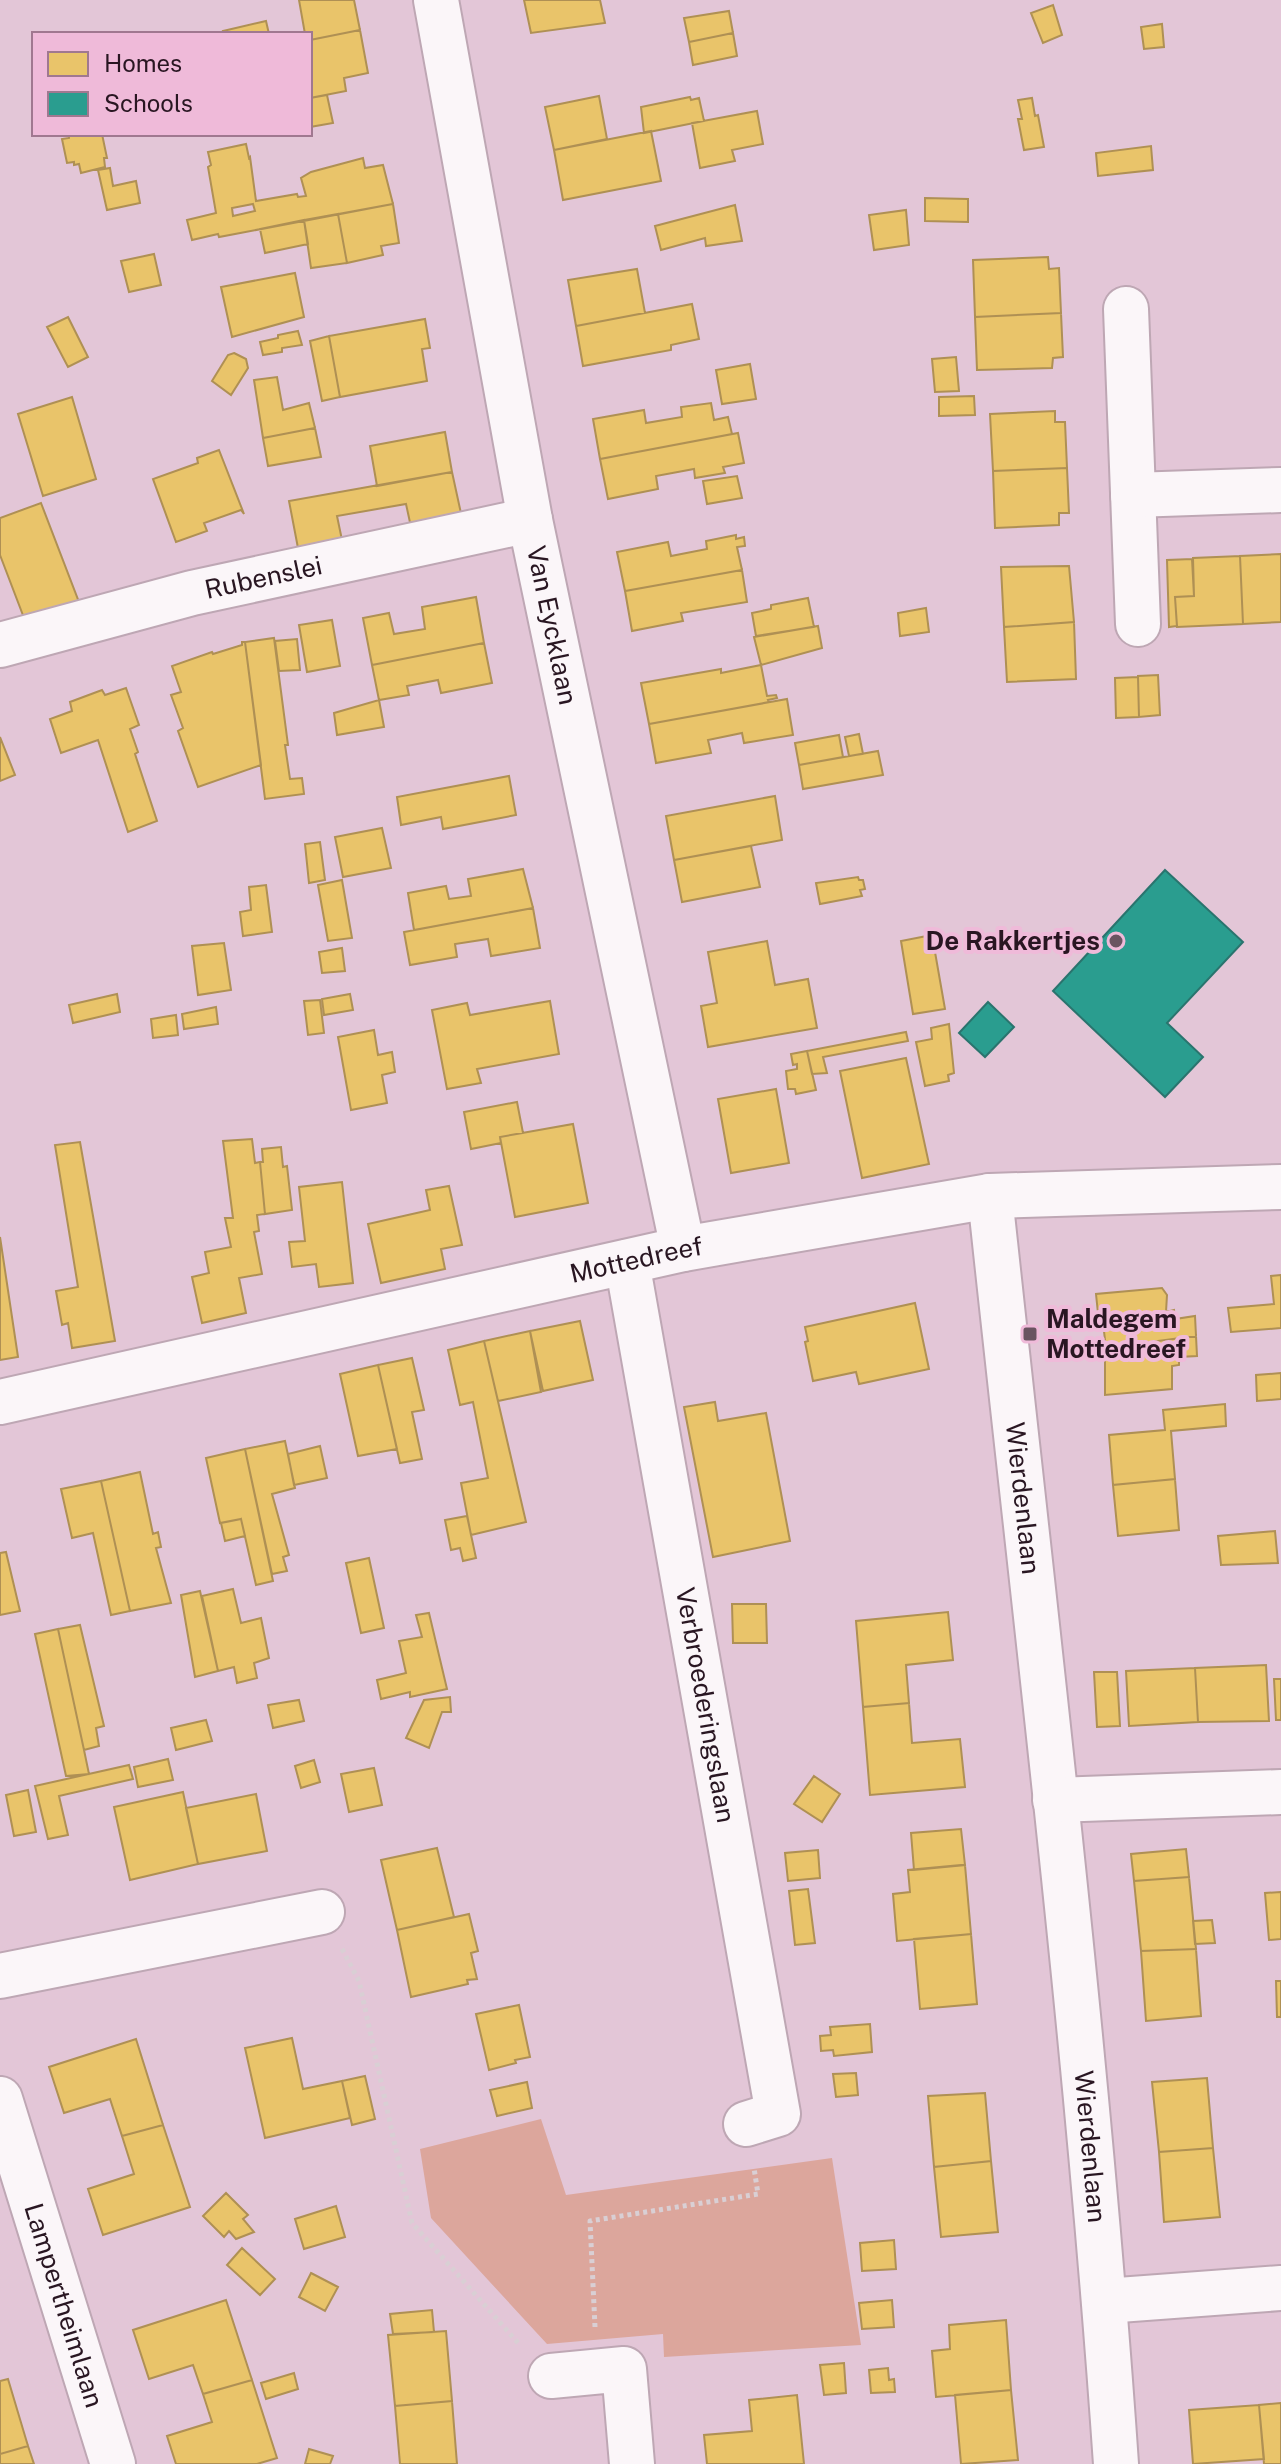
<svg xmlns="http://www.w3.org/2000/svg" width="1281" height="2464" viewBox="0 0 1281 2464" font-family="'Public Sans',sans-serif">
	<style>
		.green { fill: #dca69c }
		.homes { fill: #e9c46a; stroke: #af9054; stroke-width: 2; fill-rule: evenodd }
		.schools { fill: #2a9d8f; stroke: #2a746e; stroke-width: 2 }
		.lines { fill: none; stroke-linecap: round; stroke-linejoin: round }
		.street-casing { stroke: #bea7b4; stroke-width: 48 }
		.path { stroke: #d9cfd4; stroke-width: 5; stroke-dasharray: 4 4; stroke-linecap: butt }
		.street { stroke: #fbf6f9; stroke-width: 44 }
		.poi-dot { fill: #6a5461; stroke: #efbad9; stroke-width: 3 }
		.labels { text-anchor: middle; stroke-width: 8; stroke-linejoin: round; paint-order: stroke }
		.street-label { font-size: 26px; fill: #291622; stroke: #efbad9 }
		.poi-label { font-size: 26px; font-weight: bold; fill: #291622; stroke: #efbad9; text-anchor: end }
	</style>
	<rect width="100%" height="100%" fill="#e3c6d7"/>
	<path class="green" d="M541,2119L566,2195L832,2158L861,2345L664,2357L663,2334L547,2344L431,2218L420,2149Z"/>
	<path class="homes" d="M299,0H354L360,30L310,40V34H305Z
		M524,0H600L605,23L531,33Z
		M1053,5L1062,35L1043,43L1031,13Z
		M729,11L733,33L689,42L684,18Z
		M266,21L269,34H224L223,31Z
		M1162,24L1164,47L1144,49L1141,27Z
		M360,30L368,73L344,78L346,91L310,98V40Z
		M733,33L737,56L693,65L689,42Z
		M327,95L333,123L310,127V98Z
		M599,96L607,139L554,150L545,107Z
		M690,97L691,100L699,98L704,121L644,133L641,107Z
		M1032,98L1035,116L1038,115L1044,147L1024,150L1018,119H1022L1018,100Z
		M757,111L763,144L732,150L735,161L700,168L692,123Z
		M651,131L661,181L563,200L554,150Z
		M69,134H102L107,158H104L105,167L81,173L79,164L74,165V162L67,163L62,139L69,138Z
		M246,144L249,158L250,157L256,201L297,194L298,197L306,196L301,178L311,172L363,158L365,168L383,165L393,204L219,237L218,234L192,240L187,220L216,213L208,167L211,165L208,152ZM253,204L255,211L233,216L232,208Z
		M1151,146L1153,170L1098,176L1096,153Z
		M110,168L113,186L136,181L140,203L107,210L98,170Z
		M925,198L968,199V222L925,221Z
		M393,204L399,243L381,246L383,255L347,263L338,214Z
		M735,205L742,241L706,246L705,238L661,250L655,226Z
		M906,210L909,245L874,250L869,215Z
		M338,214L347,263L311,268L304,220Z
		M304,220L308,244L265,253L260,229Z
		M154,254L161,285L129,292L121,261Z
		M1048,257L1049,269L1059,268L1061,313L975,317L973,260Z
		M637,269L645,313L576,326L568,280Z
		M295,273L304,317L232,337L221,287Z
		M692,304L699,339L671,345V350L583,366L576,326Z
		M1061,313L1063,357L1053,358L1052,368L977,370L975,317Z
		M68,317L88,357L68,367L47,327Z
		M425,319L430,348L422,349L427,381L340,397L329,336Z
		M298,331L302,345L282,348V352L263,355L260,342L278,338V335Z
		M329,336L340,397L322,401L310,341Z
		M234,353L246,359L248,368L231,395L212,381L228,355Z
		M956,357L959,391L935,392L932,359Z
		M750,364L756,399L722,404L716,370Z
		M277,377L283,410L309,403L315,428L263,438L254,380Z
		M974,396L975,415L939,416V397Z
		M72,397L96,479L43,496L18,414Z
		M711,403L714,420L728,417L732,434L600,459L593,419L644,410L646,423L682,417L681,407Z
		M1055,411V422H1065L1067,468L993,471L990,414Z
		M315,428L321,457L268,466L263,438Z
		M445,432L452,472L377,486L370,446Z
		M738,433L744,463L723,467L725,473L695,478L694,469L656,476L658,489L608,499L600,459Z
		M219,450L244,514L241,510L204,523L207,531L176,542L153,479L198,463L197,458Z
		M1067,468L1069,513H1059V525L995,528L993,471Z
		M452,472L462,518L411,527L406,504L337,516L342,540L298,548L289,501Z
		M737,476L742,498L707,504L703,481Z
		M41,503L82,610L29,631L0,555V518Z
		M736,535V539L744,537L745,546L737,547L742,570L625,591L617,552L668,542L671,556L707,549L706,541Z
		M1281,554V622L1243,624L1240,556Z
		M1240,556L1243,624L1177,627L1175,597L1194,596L1193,558Z
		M1192,559L1194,596L1175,597L1177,626L1169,627L1167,560Z
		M1069,566L1074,622L1004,627L1001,567Z
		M742,570L747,602L681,613L683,621L632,631L625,591Z
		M476,597L484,643L372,665L363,618L389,613L394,634L425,629L422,607Z
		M808,598L814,627L756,636L752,613L771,609V605Z
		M926,608L929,632L900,636L898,613Z
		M332,620L340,666L307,672L299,625Z
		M1074,622L1076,679L1007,682L1004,627Z
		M818,626L822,648L761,665L754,637Z
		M274,638L288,745H285L290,779L302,778L304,794L265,799L245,642Z
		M297,639L300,670L279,671L275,641Z
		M242,642H245L261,765L198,787L178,731L183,728L171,695L181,692L172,666L212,652L213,654L242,645Z
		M484,643L492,683L441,693L438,680L407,686L409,695L379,700L372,665Z
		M761,665L767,696L776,695L777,698L768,700L769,702L649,724L641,683L721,669V673Z
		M1158,675L1160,715L1139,717L1138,676Z
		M1138,677L1139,717L1116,718L1115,678Z
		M126,688L139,725L130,729L138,752L135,754L157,821L128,832L98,740L61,753L50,719L72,711L70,702L102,690L105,695Z
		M787,699L793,735L744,743L742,733L708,740L711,753L656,763L649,724Z
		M379,700L384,727L337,735L334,713Z
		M859,734L863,754L849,756L845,737Z
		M839,735L843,757L799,765L795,743Z
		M0,737L15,775L0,781Z
		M878,751L883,775L803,789L799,765Z
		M509,776L516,815L443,829L441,817L401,825L397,797Z
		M775,796L782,840L674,860L666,816Z
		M382,828L391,868L343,877L335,837Z
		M320,842L325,880L309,883L305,844Z
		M751,846L760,887L682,902L674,860Z
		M523,869L533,908L414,930L408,893L446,886L449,899L471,896L468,879Z
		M858,877L859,880H863L865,889L860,890L862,896L820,904L816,883Z
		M342,880L352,938L328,941L318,885Z
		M266,885L272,932L243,936L240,912L251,910L249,887Z
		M533,908L540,948L491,956L488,939L455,944L457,957L410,965L404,932Z
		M932,935L945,1009L913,1014L901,941Z
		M767,941L775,985L808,979L817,1028L708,1047L701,1006L717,1003L708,952Z
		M224,943L231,990L198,995L192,946Z
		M342,948L345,971L322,973L319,952Z
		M117,994L120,1012L73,1023L69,1005Z
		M350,994L353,1010L324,1015L322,999Z
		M320,1000L324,1033L308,1035L304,1001Z
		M550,1001L559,1054L477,1069L481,1083L447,1089L432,1010L467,1003L470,1015Z
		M216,1007L218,1024L184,1029L182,1014Z
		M176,1015L178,1035L153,1038L151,1019Z
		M949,1024L954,1073L948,1075L949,1081L925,1086L916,1042L932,1039L931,1028Z
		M374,1030L378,1055L392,1052L395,1072L382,1075L387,1103L351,1110L338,1037Z
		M906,1032L908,1041L823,1057L827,1073L812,1074L807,1051Z
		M807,1051L816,1090L796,1094L795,1089H788L786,1071L797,1069V1064L793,1065L791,1054Z
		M906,1058L929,1164L862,1178L840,1071Z
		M776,1089L789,1163L731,1173L718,1099Z
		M517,1102L523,1133L500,1137L501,1143L471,1149L464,1112Z
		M573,1124L588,1203L515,1217L500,1137Z
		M252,1139L255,1163L260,1162L265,1214L257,1215L259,1231L254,1232L262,1274L239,1278L246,1313L202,1323L192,1277L209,1273L205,1252L231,1247L225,1218H233L223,1141Z
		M80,1142L115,1341L72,1348L68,1323L62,1325L56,1291L78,1287L55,1145Z
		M281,1147L283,1167L287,1166L292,1210L265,1214L260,1162H263L262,1149Z
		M342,1182L353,1283L319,1287L316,1264L292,1267L289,1242L305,1241L299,1187Z
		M449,1186L462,1245L441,1249L445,1269L381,1283L368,1224L430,1210L426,1190Z
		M0,1237L18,1357L0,1360Z
		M1281,1275V1328L1231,1332L1228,1308L1274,1304L1271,1276Z
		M1162,1288L1167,1295L1166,1312L1174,1310L1175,1319L1195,1316L1196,1336L1106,1348L1103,1323H1099L1096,1294Z
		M915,1303L929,1369L859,1384L856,1372L813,1381L805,1342L808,1341L805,1327Z
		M580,1321L593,1380L543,1391L530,1331Z
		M530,1331L541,1392L498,1401L484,1341Z
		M1196,1336L1197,1356L1179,1357V1365L1172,1366V1389L1105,1395V1344L1106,1348Z
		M484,1341L526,1522L471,1535L461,1483L488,1478L473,1402L460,1405L448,1350Z
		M412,1358L424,1410L412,1412L422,1459L400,1463L378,1365Z
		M378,1365L397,1449L358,1456L340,1374Z
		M1281,1373V1399L1257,1401L1256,1375Z
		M715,1402L718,1421L766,1413L790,1541L713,1557L684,1407Z
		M1225,1404L1226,1426L1171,1431L1175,1479L1113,1485L1109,1435L1165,1430L1163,1410Z
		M285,1441L295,1488L272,1494L289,1555L283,1557L287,1571L272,1574L245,1449Z
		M320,1446L327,1478L294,1485L288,1454Z
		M245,1449L273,1581L256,1585L241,1519L220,1523L206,1458Z
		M140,1472L153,1534L158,1532L161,1547L156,1548L171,1603L130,1611L101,1481Z
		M1175,1479L1179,1530L1118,1536L1113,1485Z
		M101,1481L130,1611L111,1615L93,1533L72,1538L61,1489Z
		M467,1516L476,1558L463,1561L460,1548L451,1550L445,1520Z
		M241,1519L245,1536L225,1541L221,1523Z
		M1275,1531L1278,1563L1221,1565L1218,1536Z
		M6,1552L20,1611L0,1615V1553Z
		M369,1558L384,1628L361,1633L346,1563Z
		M233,1589L241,1623L261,1618L269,1658L254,1663L257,1678L237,1683L234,1667L218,1671L202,1596Z
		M200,1591L218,1671L195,1677L181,1595Z
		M732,1604H766L767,1643H733Z
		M948,1612L953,1660L906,1665L909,1703L863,1707L856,1621Z
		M429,1613L447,1689L410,1697V1692L381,1699L377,1680L406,1673L399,1641L422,1637L416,1615Z
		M80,1625L104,1726L96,1728L99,1746L84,1750L58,1629Z
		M58,1629L84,1750L89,1774L66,1776L35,1634Z
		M1266,1665L1269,1721L1198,1722L1195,1668Z
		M1195,1668L1198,1722L1129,1726L1126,1671Z
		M1094,1672H1117L1120,1726L1097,1727Z
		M1274,1679H1281V1720H1276Z
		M450,1697L451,1712H442L429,1748L406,1738L424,1700Z
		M299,1700L304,1721L273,1728L268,1705Z
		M909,1703L912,1743L960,1739L965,1787L870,1795L863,1707Z
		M206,1720L212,1741L176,1750L171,1728Z
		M168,1759L173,1780L138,1787L134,1767Z
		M314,1760L320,1782L301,1788L295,1766Z
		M129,1765L133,1779L59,1796L68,1835L48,1839L35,1786Z
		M374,1768L382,1805L349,1812L341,1774Z
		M814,1776L840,1794L822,1822L794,1804Z
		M28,1790L36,1832L14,1836L6,1795Z
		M183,1792L198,1864L130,1880L114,1807Z
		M256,1794L267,1851L198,1864L186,1808Z
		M961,1829L965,1865L914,1870L911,1833Z
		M437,1848L454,1917L397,1930L381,1860Z
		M1186,1849L1189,1877L1134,1881L1131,1854Z
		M818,1850L820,1878L788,1881L785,1853Z
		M961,1865H965L971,1934L897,1941L893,1894L910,1892L908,1870Z
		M1189,1877L1196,1949L1141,1951L1134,1881Z
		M808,1889L815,1943L795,1945L789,1891Z
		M1281,1892V1939L1269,1940L1265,1893Z
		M469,1914L478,1951L471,1953L477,1979L467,1980L468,1984L411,1997L397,1930Z
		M1212,1920L1215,1943L1195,1944L1193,1921Z
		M971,1934L977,2004L920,2009L914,1939Z
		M1196,1949L1201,2016L1146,2021L1141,1951Z
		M1276,1981H1281V2017H1277Z
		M519,2005L530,2057L515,2060L516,2063L489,2070L476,2014Z
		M870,2024L872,2052L834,2056L833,2050L821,2051L820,2036L831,2035L830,2027Z
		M292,2038L303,2089L342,2081L350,2118L265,2138L245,2048Z
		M136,2039L163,2125L122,2136L110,2099L64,2113L49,2067Z
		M856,2073L858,2095L836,2097L833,2074Z
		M365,2076L375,2119L352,2125L342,2081Z
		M1207,2078L1213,2148L1159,2152L1152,2082Z
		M527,2082L532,2108L497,2116L490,2090Z
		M985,2093L991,2161L934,2167L928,2096Z
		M163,2125L190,2207L103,2235L88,2189L134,2174L122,2136Z
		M1213,2148L1220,2217L1164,2222L1159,2152Z
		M991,2161L998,2232L941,2237L934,2167Z
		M226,2193L248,2215L243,2219L254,2232L236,2239L229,2231L224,2237L203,2216Z
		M336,2206L345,2237L304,2249L295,2219Z
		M894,2240L896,2269L862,2271L860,2243Z
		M242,2248L275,2279L260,2295L227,2265Z
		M311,2273L338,2287L325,2311L299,2297Z
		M226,2300L252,2380L203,2394L193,2365L149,2379L133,2330Z
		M892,2300L894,2327L862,2329L859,2303Z
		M432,2310L434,2332L393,2334L390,2314Z
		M1006,2320L1011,2390L936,2397L932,2351L950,2349L949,2325Z
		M446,2331L452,2401L395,2406L388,2335Z
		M844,2363L846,2393L824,2395L820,2365Z
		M888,2368L889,2380L894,2379L895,2392L871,2393L869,2370Z
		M294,2373L298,2389L266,2399L261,2383Z
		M8,2379L28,2446L0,2454V2381Z
		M252,2380L277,2458L257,2464H176L167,2436L212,2422L203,2394Z
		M1011,2390L1018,2460L961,2464L955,2395Z
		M797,2395L804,2464H707L704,2435L752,2431L749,2400Z
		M452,2401L457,2464H400L395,2406Z
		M1281,2403V2464H1264L1259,2405Z
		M1259,2405L1264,2459L1193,2464L1189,2410Z
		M28,2446L34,2464H0V2454Z
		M309,2449L333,2456L330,2464H305Z"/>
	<path class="schools" d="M1165,870L1243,942L1167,1023L1203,1057L1165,1097L1053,991Z
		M988,1002L1014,1027L985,1057L959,1033Z"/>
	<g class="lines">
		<g class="street-casing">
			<g id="street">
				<path id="s1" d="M436,0L530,520L683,1249"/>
				<path d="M1126,309L1138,624"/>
				<path d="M1133,495L1281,490"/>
				<path id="s2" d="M0,645L192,593L530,520"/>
				<path id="s3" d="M990,1196C1035,1618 1087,2040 1116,2464"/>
				<path id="s4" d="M627,1262L778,2114L746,2124"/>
				<path id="s5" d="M0,1402L683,1249L990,1196L1281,1187"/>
				<path d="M1055,1800L1281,1792"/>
				<path d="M0,1976L322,1912"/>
				<path id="s6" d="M0,2099L113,2464"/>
				<path d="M1105,2301L1281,2288"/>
				<path d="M551,2376L624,2369L632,2464"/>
			</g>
		</g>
		<path class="path" d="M342,1949L359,1981L412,2223L519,2344
			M595,2327L590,2221L758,2194L754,2168"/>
		<use href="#street" class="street"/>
	</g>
	<g class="poi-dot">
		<circle cx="1116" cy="941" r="8"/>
		<rect x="1022" y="1326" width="16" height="16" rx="4"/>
	</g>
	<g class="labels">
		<g class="street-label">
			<text dy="9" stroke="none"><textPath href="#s2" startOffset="272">Rubenslei</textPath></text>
			<text dy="9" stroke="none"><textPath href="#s1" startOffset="636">Van Eycklaan</textPath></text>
			<text dy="9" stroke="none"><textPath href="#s5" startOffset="652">Mottedreef</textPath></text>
			<text dy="9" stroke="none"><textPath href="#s3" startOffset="304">Wierdenlaan</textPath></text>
			<text dy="9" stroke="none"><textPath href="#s4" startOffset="450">Verbroederingslaan</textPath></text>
			<text dy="9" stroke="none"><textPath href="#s3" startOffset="956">Wierdenlaan</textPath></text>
			<text dy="9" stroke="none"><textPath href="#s6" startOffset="216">Lampertheimlaan</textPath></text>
		</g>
		<g class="poi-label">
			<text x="1100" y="950">De Rakkertjes</text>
			<text x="1046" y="1328" text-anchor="start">Maldegem<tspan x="1046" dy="30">Mottedreef</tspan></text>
		</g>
	</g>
	<rect x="32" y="32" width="280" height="104" fill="#efbad9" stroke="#a07890" stroke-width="2"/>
	<rect x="48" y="52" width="40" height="24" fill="#e9c46a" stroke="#a07890" stroke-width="2"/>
	<text x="104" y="72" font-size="24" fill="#291622">Homes</text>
	<rect x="48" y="92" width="40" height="24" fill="#2a9d8f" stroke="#a07890" stroke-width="2"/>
	<text x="104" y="112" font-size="24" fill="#291622">Schools</text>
</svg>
